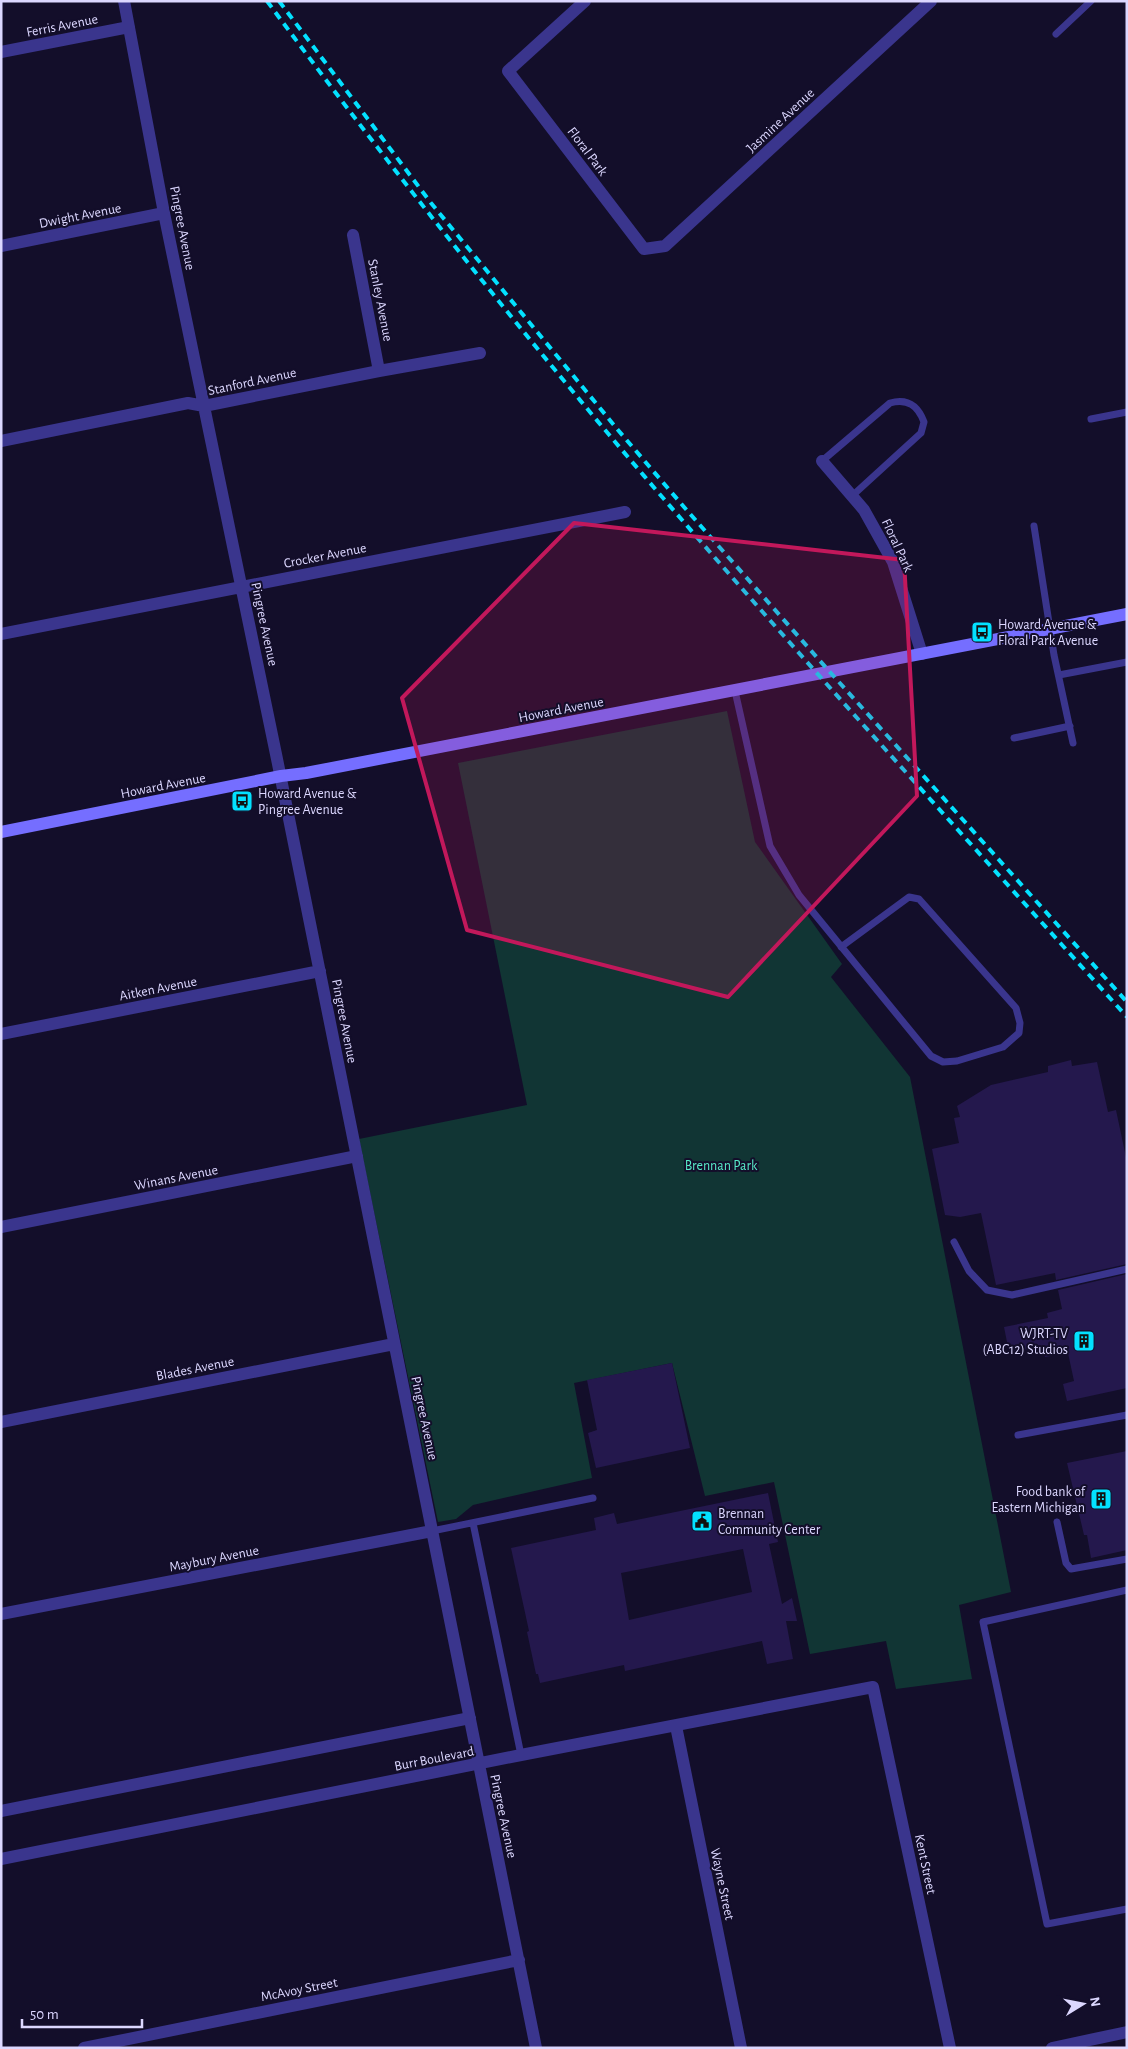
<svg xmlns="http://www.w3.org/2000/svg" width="1128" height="2049" viewBox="0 0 1128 2049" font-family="'Alegreya Sans',sans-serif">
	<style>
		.green { fill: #113534 }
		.building { fill: #24184d; fill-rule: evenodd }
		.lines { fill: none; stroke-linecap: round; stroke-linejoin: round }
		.lane { stroke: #3a358d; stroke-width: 7 }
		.street { stroke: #3a358d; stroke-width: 12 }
		.secondary { stroke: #756eff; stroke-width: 12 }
		.rail { stroke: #03e1ff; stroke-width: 4; stroke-dasharray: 8 6; stroke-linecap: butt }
		.marked { fill: #c2185b; fill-opacity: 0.2; stroke: #c2185b; stroke-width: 4; stroke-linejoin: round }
		.labels { text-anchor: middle; stroke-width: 4; stroke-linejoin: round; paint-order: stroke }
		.street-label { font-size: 14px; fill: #dcd7ff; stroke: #130e2a }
		.poi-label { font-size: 14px; fill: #dcd7ff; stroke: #130e2a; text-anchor: start }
		.park-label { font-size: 14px; fill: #58eac8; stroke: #130e2a }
	</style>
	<rect width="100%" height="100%" fill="#130e2a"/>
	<path class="green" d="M727,711L755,842L842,964L831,977L910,1077L1011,1592L959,1605L972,1679L896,1689L886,1641L810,1654L774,1482L705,1496L672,1363L574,1383L592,1478L473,1505L456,1519L438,1522L359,1139L527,1105L458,763Z"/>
	<path class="building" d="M1071,1060L1072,1066L1097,1062L1108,1112L1116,1110L1127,1162V1264L1056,1280L1055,1273L996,1285L981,1213L960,1217L945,1215L932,1149L959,1143L954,1118L960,1117L957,1106L991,1085L1048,1072V1066Z
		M1127,1274V1388L1067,1401L1063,1384L1074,1381L1068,1353L1045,1357L1042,1347L1009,1352L1004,1327L1048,1318L1047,1313L1062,1309L1058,1290Z
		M672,1363L690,1448L596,1468L588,1433L597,1430L587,1380Z
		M1127,1451V1550L1091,1558L1087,1535H1084L1067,1463Z
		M768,1493L778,1542L769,1544L782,1604L792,1598L797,1621H786L793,1659L767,1664L762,1641L625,1671L624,1665L540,1683L538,1674H536L527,1632L529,1631L511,1548L596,1530L594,1518L614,1513L617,1524ZM743,1549L752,1592L629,1620L621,1573Z"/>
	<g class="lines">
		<path class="lane" d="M1056,34L1091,1
			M1091,419L1127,412
			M822,461L890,403C908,398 918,406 924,422L921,433L852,496
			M1034,526L1054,655L1073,743
			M1059,675L1127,662
			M735,691L770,846L799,895L931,1056L943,1062L957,1061L1003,1047L1019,1033L1020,1023L1016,1008L919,899L909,897L841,947
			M1014,738L1070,726
			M954,1242L969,1271L987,1290L1012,1295L1127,1269
			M1018,1435L1127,1415
			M1057,1522L1066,1563L1071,1569L1127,1559
			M473,1523L521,1755
			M432,1531L593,1498
			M1127,1590L983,1622L1047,1924L1127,1909"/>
		<path class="street" d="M124,1L164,213L277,759L536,2048
			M585,1L508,71L644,249L665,246L931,1
			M1,52L129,27
			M353,235L379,371
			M1,246L164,213
			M1,441L188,403L204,406L379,371L480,353
			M822,461L864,510L893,562L922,654
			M1,634L625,512
			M1,1034L320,971
			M1,1227L357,1156
			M1,1422L394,1344
			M1,1614L432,1531
			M676,1726L741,2048
			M1,1811L470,1718
			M1,1859L521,1755L873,1687L950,2048
			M84,2048L519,1960
			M1052,2048L1127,2032"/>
		<path class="secondary" d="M1,832L281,776L306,773L1127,614"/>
		<path class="rail" d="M267,1C397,177 533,348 676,513C824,684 976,849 1127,1017
			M279,1L431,203L618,430L684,507L829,671L1127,1002"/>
	</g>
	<path class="marked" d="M574,523L904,560L917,796L728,997L467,930L402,698Z"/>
	<defs>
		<g id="bus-square" transform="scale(1.125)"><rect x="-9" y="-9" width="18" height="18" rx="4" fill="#03e1ff" stroke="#130e2a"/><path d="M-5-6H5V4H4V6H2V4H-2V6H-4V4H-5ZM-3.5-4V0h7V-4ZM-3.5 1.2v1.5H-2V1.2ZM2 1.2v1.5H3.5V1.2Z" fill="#111"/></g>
		<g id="building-square" transform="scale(1.125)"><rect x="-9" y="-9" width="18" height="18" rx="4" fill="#03e1ff" stroke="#130e2a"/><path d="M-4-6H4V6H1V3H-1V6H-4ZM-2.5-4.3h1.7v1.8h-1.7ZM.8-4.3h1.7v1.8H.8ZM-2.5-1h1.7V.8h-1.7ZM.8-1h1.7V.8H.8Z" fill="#111"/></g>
		<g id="civic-square" transform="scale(1.125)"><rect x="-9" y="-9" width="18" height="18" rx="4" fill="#03e1ff" stroke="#130e2a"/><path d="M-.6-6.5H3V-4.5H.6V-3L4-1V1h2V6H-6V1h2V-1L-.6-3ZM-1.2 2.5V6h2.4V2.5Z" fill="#111"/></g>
	</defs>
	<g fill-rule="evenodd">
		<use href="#bus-square" x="982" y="632"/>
		<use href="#bus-square" x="242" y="801"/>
		<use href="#building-square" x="1084" y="1341"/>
		<use href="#building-square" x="1101" y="1499"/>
		<use href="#civic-square" x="702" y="1521"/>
	</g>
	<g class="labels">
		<g class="street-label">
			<text transform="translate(62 25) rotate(-11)" y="5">Ferris Avenue</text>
			<text transform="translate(780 120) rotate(-43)" y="5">Jasmine Avenue</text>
			<text transform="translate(588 151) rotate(53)" y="5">Floral Park</text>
			<text transform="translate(80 215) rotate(-11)" y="5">Dwight Avenue</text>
			<text transform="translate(183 228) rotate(79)" y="5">Pingree Avenue</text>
			<text transform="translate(381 300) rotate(79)" y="5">Stanley Avenue</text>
			<text transform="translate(252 381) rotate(-12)" y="5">Stanford Avenue</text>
			<text transform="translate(898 545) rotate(65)" y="5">Floral Park</text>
			<text transform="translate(325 555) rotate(-11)" y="5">Crocker Avenue</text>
			<text transform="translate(265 624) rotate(78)" y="5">Pingree Avenue</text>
			<text transform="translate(561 709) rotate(-11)" y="5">Howard Avenue</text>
			<text transform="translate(163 785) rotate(-11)" y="5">Howard Avenue</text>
			<text transform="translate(158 988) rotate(-11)" y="5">Aitken Avenue</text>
			<text transform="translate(345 1021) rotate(79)" y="5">Pingree Avenue</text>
			<text transform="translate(176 1177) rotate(-11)" y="5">Winans Avenue</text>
			<text transform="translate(195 1368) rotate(-11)" y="5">Blades Avenue</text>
			<text transform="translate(425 1418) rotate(78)" y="5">Pingree Avenue</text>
			<text transform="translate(214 1558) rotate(-11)" y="5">Maybury Avenue</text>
			<text transform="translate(434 1758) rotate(-11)" y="5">Burr Boulevard</text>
			<text transform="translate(504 1816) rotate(78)" y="5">Pingree Avenue</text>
			<text transform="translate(926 1864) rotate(78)" y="5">Kent Street</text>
			<text transform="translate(723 1884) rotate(78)" y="5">Wayne Street</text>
			<text transform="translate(299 1989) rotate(-11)" y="5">McAvoy Street</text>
		</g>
		<g class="poi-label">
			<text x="998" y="629">Howard Avenue &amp;<tspan x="998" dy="16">Floral Park Avenue</tspan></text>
			<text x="258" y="798">Howard Avenue &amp;<tspan x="258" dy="16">Pingree Avenue</tspan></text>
			<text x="1068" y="1338" text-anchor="end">WJRT-TV<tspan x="1068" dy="16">(ABC12) Studios</tspan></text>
			<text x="1085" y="1496" text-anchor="end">Food bank of<tspan x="1085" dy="16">Eastern Michigan</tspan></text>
			<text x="718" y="1518">Brennan<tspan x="718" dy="16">Community Center</tspan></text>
		</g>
		<g class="park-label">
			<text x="721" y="1170">Brennan Park</text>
		</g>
	</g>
	<rect width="1128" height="2049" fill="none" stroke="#dcd7ff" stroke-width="5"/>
	<g transform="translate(1083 2004) rotate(80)" stroke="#130e2a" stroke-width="4" paint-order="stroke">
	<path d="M0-4L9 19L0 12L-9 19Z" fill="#dcd7ff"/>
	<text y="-8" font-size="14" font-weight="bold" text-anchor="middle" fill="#dcd7ff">N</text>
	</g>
	<path d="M22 2019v8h120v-8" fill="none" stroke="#dcd7ff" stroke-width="2.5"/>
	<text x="30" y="2019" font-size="15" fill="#dcd7ff" stroke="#130e2a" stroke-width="4" paint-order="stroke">50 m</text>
</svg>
